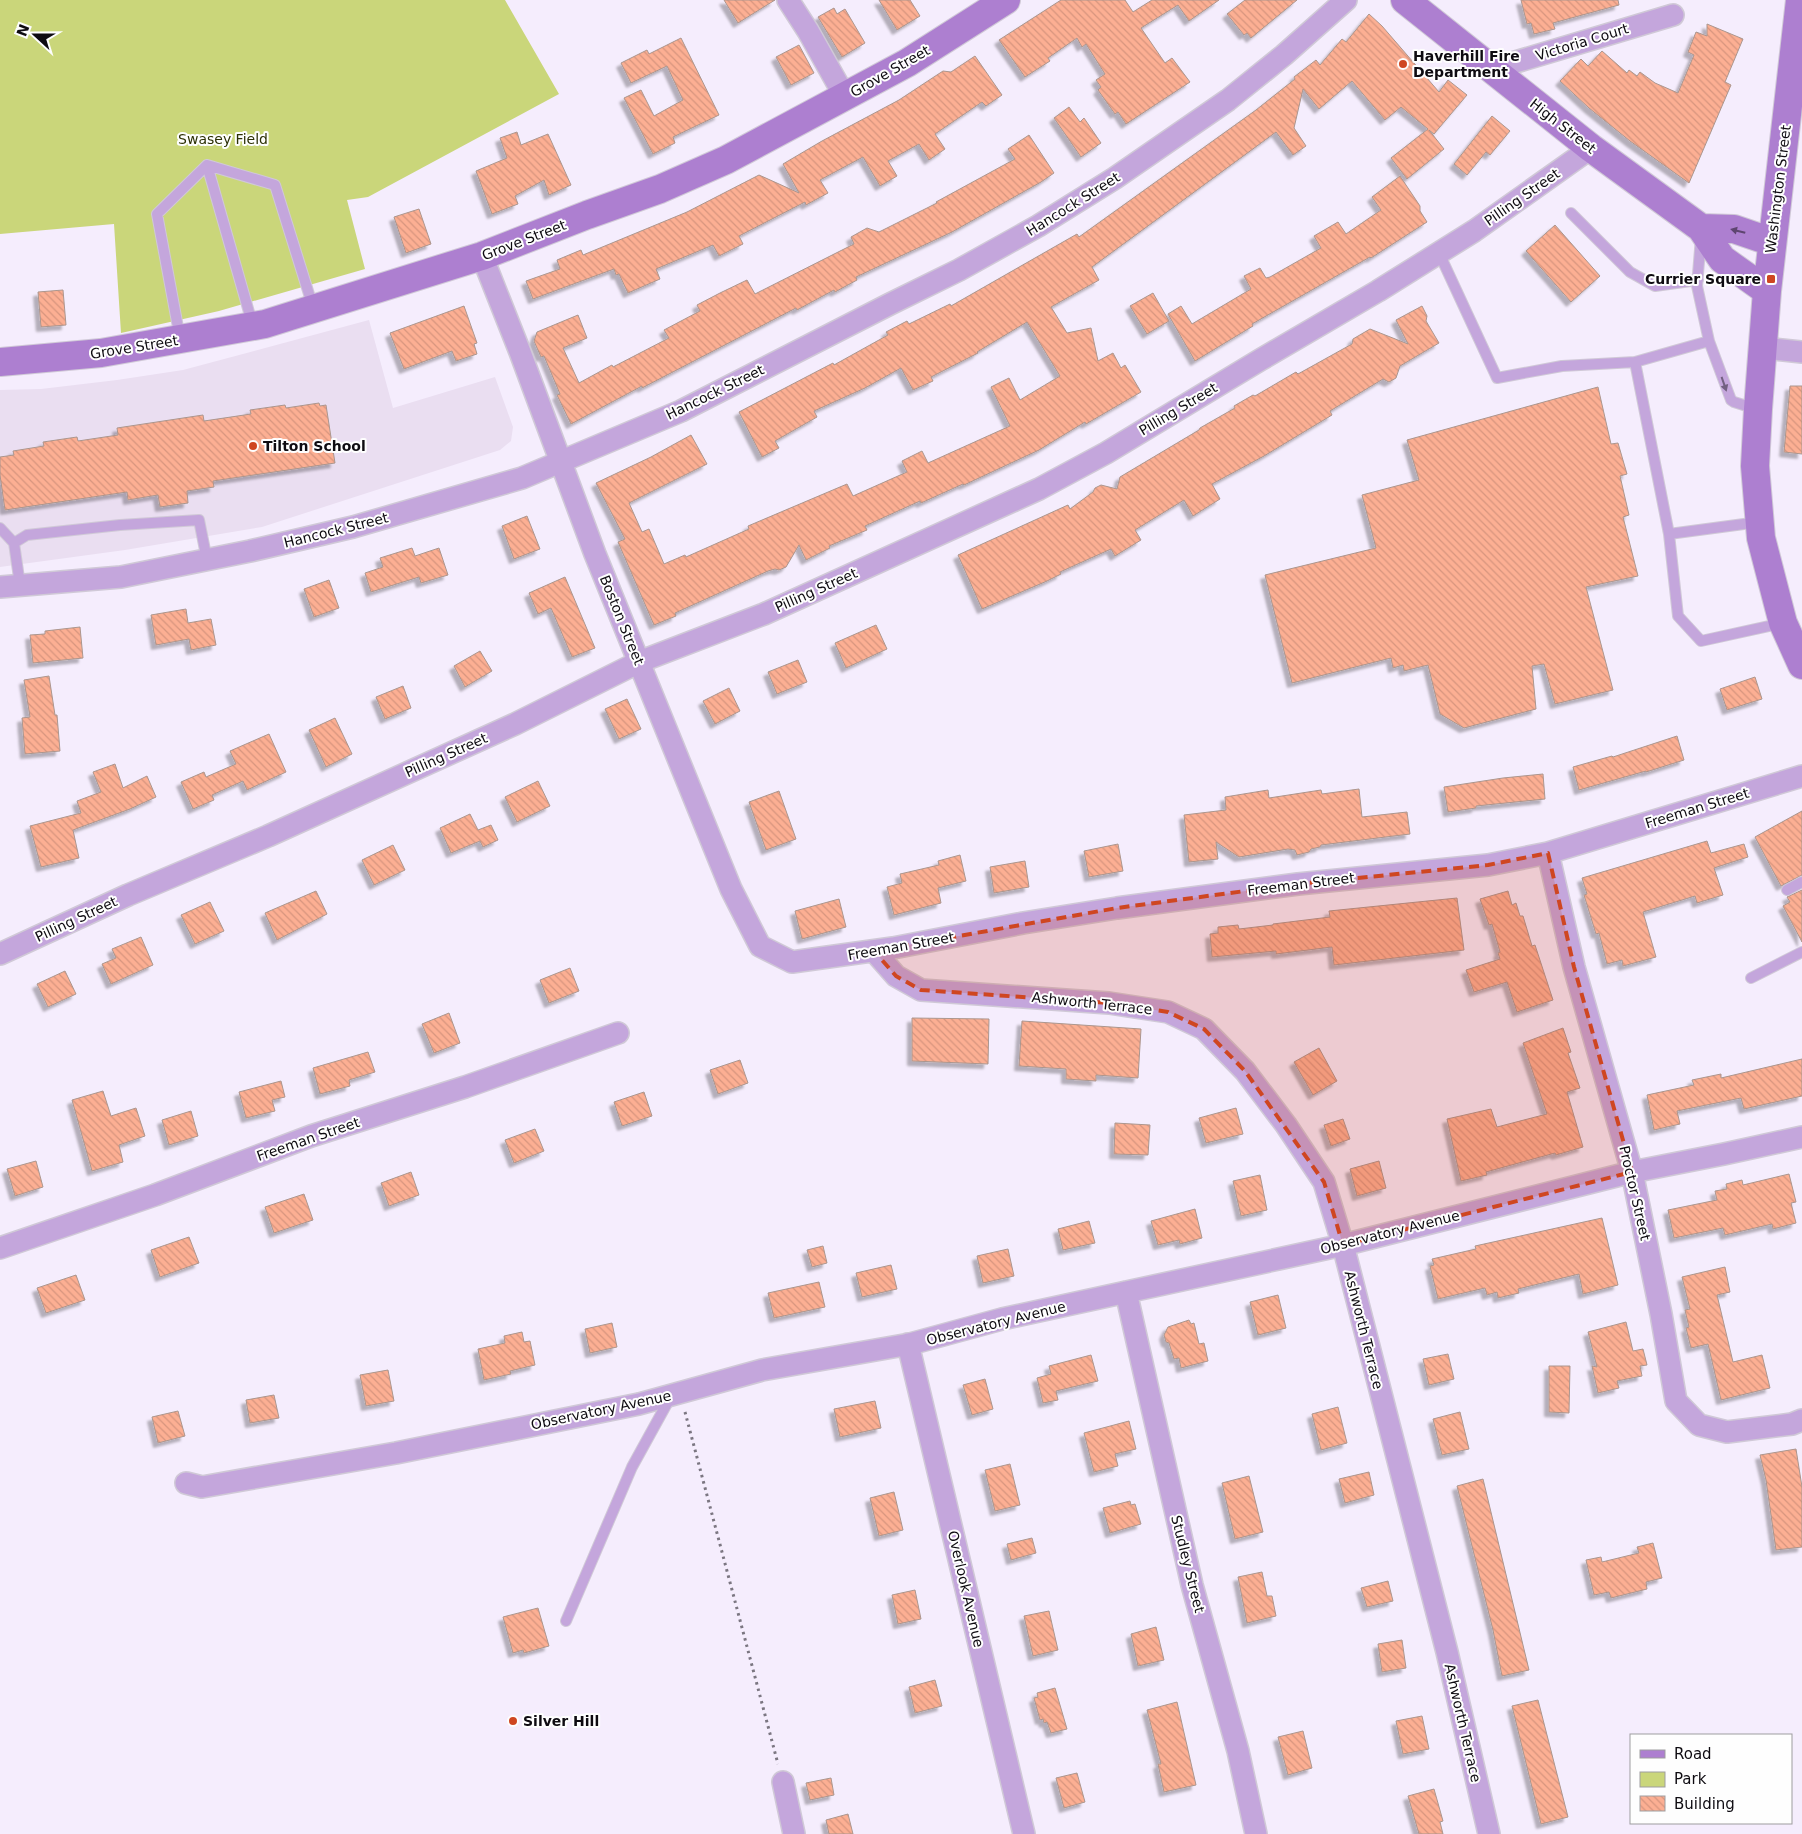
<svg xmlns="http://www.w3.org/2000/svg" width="1802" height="1834" viewBox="0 0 1802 1834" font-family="'DejaVu Sans',sans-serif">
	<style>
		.education { fill: #eadef1 }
		.park { fill: #cad67a }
		.building { fill: url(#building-back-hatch); stroke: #ab968e; filter: url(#shadow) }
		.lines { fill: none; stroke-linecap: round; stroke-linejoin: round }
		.lane-casing { stroke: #d0c9d7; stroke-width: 12 }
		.street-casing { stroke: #d0c9d7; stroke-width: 24 }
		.secondary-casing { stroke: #d0c9d7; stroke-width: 30 }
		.path { stroke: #7b7681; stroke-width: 3; stroke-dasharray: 2.5 4; stroke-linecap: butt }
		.lane { stroke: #c4a6dc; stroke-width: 10 }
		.street { stroke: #c4a6dc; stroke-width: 21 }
		.secondary { stroke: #ad7fd0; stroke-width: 28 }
		.oneway { fill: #5e4570 }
		.oneway2 { fill: #726081 }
		.marked { fill: #cf4621; fill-opacity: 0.2; stroke: #cf4621; stroke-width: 4; stroke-dasharray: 10 6; stroke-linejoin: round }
		.poi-dot { fill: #cf4621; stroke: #fefefe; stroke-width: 2 }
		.labels { text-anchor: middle; stroke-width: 4; stroke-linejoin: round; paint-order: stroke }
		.street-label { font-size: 14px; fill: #0e0b11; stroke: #fefefe }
		.poi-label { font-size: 14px; font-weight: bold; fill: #0e0b11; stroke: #fefefe; text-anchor: start }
		.park-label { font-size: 14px; fill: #2c3005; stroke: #fefefe }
	</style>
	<defs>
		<pattern id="building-back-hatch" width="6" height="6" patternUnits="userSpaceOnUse" patternTransform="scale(1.25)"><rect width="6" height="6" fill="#fcaf93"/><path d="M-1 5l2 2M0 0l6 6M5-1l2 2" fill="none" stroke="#d7957e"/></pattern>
		<filter id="shadow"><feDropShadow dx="-4.5" dy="4.5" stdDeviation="1" flood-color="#0004"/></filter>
	</defs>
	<rect width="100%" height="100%" fill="#f5edfd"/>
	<path class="education" d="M369,320L393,408L495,377L513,427L511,441L500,450L262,527L125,550L0,567V390L41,389L117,380L183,370Z"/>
	<path class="park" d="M0,0H505L559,94L368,197L347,200L365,269L219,311L121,333L114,224L0,234Z"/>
	<path class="building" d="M724,0H775L738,23Z
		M879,0H910L920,16L897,30Z
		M1061,0H1125L1133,12L1152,0H1219L1189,21L1178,5L1141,28L1165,63L1172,58L1190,82L1126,124L1118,112L1115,114L1098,90L1101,87L1096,80L1105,74L1086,44L1082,47L1077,38L1048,58L1050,61L1025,77L999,40Z
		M1245,0H1297L1251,38L1247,33L1244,35L1227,14Z
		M1521,0H1618L1619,5L1553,23L1555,29L1534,34L1531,23L1527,24Z
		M834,8L837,14L845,9L865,43L842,57L818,17Z
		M1369,14L1382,26L1439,92L1448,80L1467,95L1434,134L1429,130L1444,149L1407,179L1391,158L1428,129L1401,107L1385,120L1352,81L1319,109L1303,89L1294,128L1306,146L1293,155L1276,132L1092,267L1099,280L1051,307L1067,333L1091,328L1098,361L1113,353L1121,368L1125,365L1141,392L1086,424L1085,422L1039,450L964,485L963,484L921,503L920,501L865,526L867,530L829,546L830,548L806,560L799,545L786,567L779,570L775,569L768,571L675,613L676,616L654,625L618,542L625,539L596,483L651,457L691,435L707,464L629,503L642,532L649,529L664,564L685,555L686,557L749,529L748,526L847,484L853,496L907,472L902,461L922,451L928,463L1010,426L991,387L1009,378L1020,400L1060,376L1027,322L977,352L978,353L931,377L933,381L913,390L901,368L865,388L814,411L817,417L775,441L779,448L762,457L739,412L810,375L833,363L834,365L888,335L886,332L907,321L909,324L950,304L951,306L1077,234L1079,237L1256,110L1295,79L1294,77L1316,60L1320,65L1342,39L1346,42Z
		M1707,24L1743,39L1725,82L1731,85L1689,183L1630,141L1589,108L1560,81L1581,59L1588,66L1602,51L1627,73L1629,70L1637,76L1640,72L1655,83L1678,93L1694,55L1688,52L1696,32L1707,36Z
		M681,38L719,115L673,137L675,143L653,154L624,98L641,90L654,116L683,100L667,66L631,83L621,63L647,50L649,54Z
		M799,45L814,73L791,85L776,57Z
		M975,56L1002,95L986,106L982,102L935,134L945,149L929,160L919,144L888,161L897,176L880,186L863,157L820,180L828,193L806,205L805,202L739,236L743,244L719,256L713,245L656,269L660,279L628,293L619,274L616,275L614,269L533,299L526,281L560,269L557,260L581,250L583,255L687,212L759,175L799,193L783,164L822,141L899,100L943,71L951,72Z
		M1069,107L1080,122L1084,118L1101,143L1081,157L1054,118Z
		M1492,116L1510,131L1490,155L1486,152L1467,175L1454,164Z
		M517,132L521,145L548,134L571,185L549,195L544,180L515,196L518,204L492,214L476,171L507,158L500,138Z
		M1029,135L1054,173L1041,182L952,232L856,277L857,280L835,292L834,290L797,310L796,308L642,388V386L571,424L557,395L560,394L544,356L541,357L534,341L537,332L578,315L587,338L563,348L579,383L612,365L613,367L669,338L664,330L700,311L697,305L720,293L747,280L755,294L854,244L851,237L867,228L879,232L937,203L936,202L1015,159L1008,149Z
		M1400,176L1420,206V211L1427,222L1371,258L1370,257L1252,324L1253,326L1195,361L1168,314L1181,306L1192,324L1251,289L1244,276L1260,268L1266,278L1270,277L1321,248L1314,236L1338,222L1346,234L1381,210L1372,197Z
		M419,209L431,244L406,253L394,217Z
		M1555,225L1600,276L1571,302L1526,251Z
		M63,290L66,325L41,327L38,292Z
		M1153,293L1169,321L1147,334L1130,306Z
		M464,306L477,343L474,344L477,354L456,361L452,351L404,369L390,333Z
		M1422,306L1427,316L1426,321L1439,343L1400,366L1396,378L1389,382L1383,379L1330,411L1332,415L1264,456L1212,484L1220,499L1193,516L1184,500L1135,530L1141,540L1115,556L1111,549L1060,572L1061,574L1047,581L982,609L958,555L1068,505L1070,509L1093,492L1095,488L1101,485L1117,489L1120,477L1199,430L1200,428L1235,408L1234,406L1253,395L1255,396L1296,372L1298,374L1352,344L1353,339L1370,329L1408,344L1396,320Z
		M1790,386H1802V454L1784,452Z
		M1598,387L1611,444L1618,443L1627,474L1620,476L1629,515L1623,517L1638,576L1586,587L1613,690L1555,704L1544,664L1532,666L1536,709L1464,728L1440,714L1428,665L1404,671L1403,665L1393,668L1391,658L1292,683L1265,575L1376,548L1362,495L1419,480L1407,440Z
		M319,403L320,406L326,405L335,463L213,481L214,487L187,491L188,503L160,507L158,495L128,500L127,492L5,510L0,475V457L14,455L13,451L44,446L43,442L77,437L78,441L118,435L117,428L203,415L204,421L251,414L250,410L285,405L286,408Z
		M527,516L540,549L514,559L502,526Z
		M412,548L415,556L439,548L448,575L421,583L419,577L371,592L365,573L383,567L380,558Z
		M565,577L595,648L572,657L551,608L538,614L529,593Z
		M329,580L339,608L314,617L304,589Z
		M186,609L188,623L211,619L216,645L191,650L189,639L156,645L151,615Z
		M876,625L887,649L846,668L835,643Z
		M80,627L83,658L33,663L30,635L45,634V631Z
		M480,651L492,671L465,687L454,666Z
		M798,660L807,682L777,694L768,672Z
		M49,676L55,715H57L60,751L25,754L22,718L30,717L24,680Z
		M1755,677L1762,699L1727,710L1720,689Z
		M403,686L411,708L385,719L376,697Z
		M729,688L740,711L715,724L703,701Z
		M627,699L641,729L619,739L605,709Z
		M335,718L352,754L326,767L309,730Z
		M269,734L286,772L247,790L243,781L212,795L214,800L193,809L181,782L204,772L206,777L236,764L230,751Z
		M1677,736L1684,760L1646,772V771L1579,790L1573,767L1612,756L1613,757Z
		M115,764L123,788L147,776L156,797L130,809L73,830L79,858L41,867L30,826L81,813L77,801L101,792L93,772Z
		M1543,774L1545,799L1476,806V808L1448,812L1444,787L1503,778Z
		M538,781L550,806L517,822L505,797Z
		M1359,789L1362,817L1407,812L1410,834L1321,845L1320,847L1311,849L1309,852L1297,855L1295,850L1288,849L1239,857L1216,842L1218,859L1189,862L1184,815L1226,810L1225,797L1268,790L1269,798L1321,790L1322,794Z
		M779,791L796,839L766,850L749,802Z
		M1802,811V875L1781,886L1755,837Z
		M470,814L478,830L491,825L498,840L483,847L480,841L451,853L440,828Z
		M1707,841L1711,853L1744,844L1748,857L1714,868L1723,895L1697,903L1695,896L1643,912L1656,957L1623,966L1622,960L1607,964L1599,933L1596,934L1584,895L1587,894L1582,878Z
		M1118,844L1123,871L1089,877L1084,851Z
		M393,845L405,870L374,885L362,860Z
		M960,855L966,881L938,888L941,903L894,915L887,887L902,883L900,874L939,865L938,861Z
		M1025,861L1029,887L994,893L990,867Z
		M1802,890V942L1783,906L1790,902L1787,897Z
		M316,891L327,914L277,940L265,913Z
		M1508,891L1512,905L1516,903L1520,916H1523L1532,946L1535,945L1553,1000L1517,1012L1507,982L1474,992L1466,970L1500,959L1498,953L1500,952L1492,924L1489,925L1480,899Z
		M1457,898L1464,950L1334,965L1332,947L1276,954V951L1212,957L1210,934L1218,933V927L1238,925L1239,929L1273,925V924L1330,917L1329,911Z
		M839,899L846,927L802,939L795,911Z
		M210,902L224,931L195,944L181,915Z
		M141,937L153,965L111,984L102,964L116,958L112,949Z
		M570,968L579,991L549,1003L540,980Z
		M65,971L76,994L48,1007L37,984Z
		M449,1013L460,1043L434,1053L422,1024Z
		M912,1018L989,1019L988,1064L912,1061Z
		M1022,1021L1141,1029L1138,1078L1096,1075V1081L1066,1079V1069L1019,1066Z
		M1563,1028L1571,1052L1568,1053L1580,1088L1567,1092L1583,1147L1556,1155L1555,1153L1486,1172L1487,1175L1461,1181L1447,1119L1491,1109L1497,1127L1547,1114L1523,1043Z
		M1319,1048L1337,1081L1313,1095L1294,1062Z
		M368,1052L375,1072L349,1080L350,1086L320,1094L313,1068Z
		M1802,1059V1096L1744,1109L1741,1098L1677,1111L1680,1124L1654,1130L1647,1095L1694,1085L1692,1080L1721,1074V1078Z
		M740,1060L748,1083L718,1094L710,1070Z
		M281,1081L285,1097L272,1100L275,1111L246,1118L239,1092Z
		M103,1091L111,1116L136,1108L145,1136L119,1145L123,1162L92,1171L72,1100Z
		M644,1092L652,1116L622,1126L614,1102Z
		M1236,1108L1243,1134L1206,1143L1199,1118Z
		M191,1111L198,1136L169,1145L162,1120Z
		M1343,1119L1350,1139L1331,1146L1324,1125Z
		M1115,1123L1150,1125L1148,1155L1114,1154Z
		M535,1129L544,1151L514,1163L505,1140Z
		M36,1161L43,1187L15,1196L7,1169Z
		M1379,1161L1386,1188L1357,1196L1350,1169Z
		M411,1172L419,1195L389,1206L381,1183Z
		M1789,1174L1796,1202L1791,1203L1796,1223L1773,1229L1772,1224L1725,1235L1723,1228L1674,1238L1668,1210L1717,1200L1715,1191L1727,1189L1726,1184L1742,1180L1743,1185Z
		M1260,1175L1267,1210L1241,1216L1233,1181Z
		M304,1194L313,1220L274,1233L265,1207Z
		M1195,1209L1202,1238L1180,1244L1179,1240L1158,1245L1151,1221Z
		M1602,1218L1618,1285L1583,1294L1579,1274L1518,1289L1519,1293L1498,1298L1497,1292L1487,1295L1485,1288L1438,1299L1430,1266L1434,1265L1432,1259L1476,1249L1475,1246Z
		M1089,1221L1095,1243L1063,1250L1058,1229Z
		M189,1237L199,1263L160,1277L151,1250Z
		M823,1246L827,1263L812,1267L807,1250Z
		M1008,1249L1014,1276L983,1283L977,1256Z
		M891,1265L897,1289L862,1297L856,1273Z
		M1725,1267L1730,1292L1717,1295L1733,1362L1762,1355L1770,1388L1721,1400L1708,1344L1691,1348L1686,1328L1689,1327L1685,1310L1690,1309L1682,1277Z
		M76,1275L85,1300L46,1313L37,1288Z
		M819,1282L825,1307L774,1318L768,1293Z
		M1278,1295L1286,1328L1258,1335L1250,1302Z
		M1189,1320L1191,1324L1194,1323L1199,1344L1204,1343L1208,1361L1181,1368L1179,1358L1174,1359L1169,1343L1166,1342L1164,1335L1168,1327Z
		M1626,1322L1633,1351L1643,1349L1647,1365L1640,1366L1642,1376L1617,1381L1619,1388L1598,1393L1592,1366L1597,1367L1588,1332Z
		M612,1323L617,1347L590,1353L585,1329Z
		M522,1332L524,1342L530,1341L535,1365L510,1371L511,1374L484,1380L478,1349L505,1343L504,1336Z
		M1448,1354L1454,1379L1429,1385L1423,1359Z
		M1091,1355L1098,1381L1056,1391L1058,1400L1043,1403L1037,1378L1051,1374L1049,1366Z
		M1549,1366H1570L1569,1413L1549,1412Z
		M388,1370L394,1401L366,1406L360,1375Z
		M985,1379L993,1409L972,1415L963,1385Z
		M274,1395L279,1418L250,1423L246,1400Z
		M875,1401L881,1428L840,1437L834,1409Z
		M1338,1407L1347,1443L1321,1450L1312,1414Z
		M178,1411L185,1436L158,1443L152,1417Z
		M1460,1412L1469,1449L1442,1455L1433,1419Z
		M1129,1421L1136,1449L1115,1454L1118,1466L1094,1472L1084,1433Z
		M1796,1449L1802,1487V1547L1776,1550L1766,1480L1760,1455Z
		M1010,1464L1020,1505L995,1511L985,1470Z
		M1369,1472L1374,1495L1345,1503L1339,1479Z
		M1249,1476L1263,1532L1235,1539L1222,1483Z
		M1483,1479L1529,1670L1502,1676L1493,1630L1457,1486Z
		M894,1492L903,1530L879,1536L870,1498Z
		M1130,1501L1131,1505L1135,1504L1141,1524L1110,1533L1103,1508Z
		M1032,1538L1036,1553L1011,1560L1007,1544Z
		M1653,1543L1662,1578L1646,1582L1647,1589L1611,1598L1609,1592L1594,1595L1586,1560L1601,1557L1602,1562L1639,1553L1637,1547Z
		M1262,1572L1267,1596H1272L1276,1616L1247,1623L1238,1577Z
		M1388,1581L1393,1601L1367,1607L1361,1588Z
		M915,1590L921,1619L898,1624L892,1595Z
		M538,1608L549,1646L524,1653L523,1650L513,1653L503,1617Z
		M1049,1611L1058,1650L1033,1656L1024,1616Z
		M1156,1627L1164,1660L1138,1666L1131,1634Z
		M1402,1640L1406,1668L1382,1672L1378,1644Z
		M935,1680L942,1706L915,1713L909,1687Z
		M1055,1688L1067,1729L1051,1733L1047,1722L1044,1723L1043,1719L1040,1720L1034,1698L1038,1697L1037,1693Z
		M1538,1700L1568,1817L1541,1824L1512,1706Z
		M1177,1702L1196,1785L1164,1792L1158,1764H1161L1147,1710Z
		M1422,1716L1429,1749L1403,1754L1396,1721Z
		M1303,1731L1312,1768L1288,1775L1278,1737Z
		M1077,1773L1085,1802L1064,1808L1056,1778Z
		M831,1778L834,1795L810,1800L806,1783Z
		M1434,1789L1443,1821L1440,1822L1443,1834H1419L1408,1796Z
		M848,1814L853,1834H829L826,1820Z"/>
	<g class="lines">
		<g class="lane-casing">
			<path id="lane" d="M207,165L253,326
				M1571,213L1630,272L1655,286L1698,280
				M1701,237L1697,286L1709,341L1731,400L1734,402L1756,409
				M1439,253L1497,378L1562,366L1635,362L1709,341
				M180,338L157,214L207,165L275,185L313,307
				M1635,362L1669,534L1759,522
				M0,528L14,543
				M1669,534L1678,616L1701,641L1783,623
				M20,585L14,543L27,535L120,525L199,520L207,560
				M1787,890L1802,882
				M1751,978L1802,952
				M566,1621L632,1467L670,1398"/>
		</g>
		<g class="street-casing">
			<path id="street" d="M788,0L808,31L845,97
				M1492,69L1673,15
				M482,256L520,352L595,554L731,889L760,946L792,962L893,948L1023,923L1117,908L1298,884L1488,865L1548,853L1802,776
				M1764,348L1802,352
				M0,587L121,577L250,551L353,527L522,478L681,411L890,304L959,270L1038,226L1115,178L1228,100L1284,55L1346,0
				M1548,853L1574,967L1632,1172L1661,1314L1676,1401L1699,1425L1727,1432L1792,1424L1802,1420
				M874,951L896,976L921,990L1109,1003L1168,1012L1204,1029L1245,1071L1286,1125L1324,1182L1343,1245L1447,1652L1489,1834
				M0,954L128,895L268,836L515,724L639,662L764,614L1039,489L1106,453L1260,360L1378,291L1474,231L1591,148
				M0,1248L155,1195L311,1136L465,1087L618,1033
				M1126,1292L1192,1585L1238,1751L1256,1834
				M908,1344L1024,1834
				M186,1483L202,1487L396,1453L639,1404L762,1370L910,1344L1002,1319L1343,1245L1632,1172L1724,1154L1802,1137
				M783,1782L794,1834"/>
		</g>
		<g class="secondary-casing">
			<path id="secondary" d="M1405,0L1591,148L1701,228L1722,259L1767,291
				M1800,0L1767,291L1758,409L1755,466L1761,538L1783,623L1802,665
				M1701,228L1734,229L1772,242
				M0,362L101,353L265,324L482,256L587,215L660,189L726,160L907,63L1006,0"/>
		</g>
		<path class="path" d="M685,1412L778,1764"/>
		<use href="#lane" class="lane"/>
		<use href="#street" class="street"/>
		<use href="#secondary" class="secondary"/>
	</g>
	<defs><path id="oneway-solid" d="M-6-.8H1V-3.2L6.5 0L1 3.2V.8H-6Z" transform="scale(1.25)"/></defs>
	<use class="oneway" href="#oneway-solid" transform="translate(1738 231) rotate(-166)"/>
	<use class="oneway2" href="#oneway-solid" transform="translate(1724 384) rotate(71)"/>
	<path class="marked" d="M1548,853L1574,967L1632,1172L1343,1245L1324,1182L1245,1071L1204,1029L1168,1012L1109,1003L921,990L896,976L874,951L1117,908L1298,884L1488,865Z"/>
	<g class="poi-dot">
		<circle cx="1403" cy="64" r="5"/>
		<rect x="1766" y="274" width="10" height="10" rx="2.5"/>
		<circle cx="253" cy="446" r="5"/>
		<circle cx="513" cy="1721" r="5"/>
	</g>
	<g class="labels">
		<g class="street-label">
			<text transform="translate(1582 42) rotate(-17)" y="5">Victoria Court</text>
			<text transform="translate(890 71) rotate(-30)" y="5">Grove Street</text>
			<text transform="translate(1563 126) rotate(38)" y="5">High Street</text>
			<text transform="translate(1778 189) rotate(-83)" y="5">Washington Street</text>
			<text transform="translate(1522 197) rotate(-35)" y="5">Pilling Street</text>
			<text transform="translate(1073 204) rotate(-32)" y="5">Hancock Street</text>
			<text transform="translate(524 240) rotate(-21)" y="5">Grove Street</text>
			<text transform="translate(134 347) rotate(-9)" y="5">Grove Street</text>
			<text transform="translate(715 392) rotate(-26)" y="5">Hancock Street</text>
			<text transform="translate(1178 409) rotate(-31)" y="5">Pilling Street</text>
			<text transform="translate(336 530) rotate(-14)" y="5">Hancock Street</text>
			<text transform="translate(816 590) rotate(-24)" y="5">Pilling Street</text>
			<text transform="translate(622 620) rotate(68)" y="5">Boston Street</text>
			<text transform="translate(446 755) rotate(-24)" y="5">Pilling Street</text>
			<text transform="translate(1697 808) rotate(-17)" y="5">Freeman Street</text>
			<text transform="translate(1301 884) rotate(-7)" y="5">Freeman Street</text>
			<text transform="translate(76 919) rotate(-25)" y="5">Pilling Street</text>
			<text transform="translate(901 946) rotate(-10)" y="5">Freeman Street</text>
			<text transform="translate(1092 1003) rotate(6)" y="5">Ashworth Terrace</text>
			<text transform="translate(308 1139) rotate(-19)" y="5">Freeman Street</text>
			<text transform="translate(1635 1193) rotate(77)" y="5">Proctor Street</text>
			<text transform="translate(1390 1232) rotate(-14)" y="5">Observatory Avenue</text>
			<text transform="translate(996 1323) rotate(-14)" y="5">Observatory Avenue</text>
			<text transform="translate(1364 1330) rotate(76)" y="5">Ashworth Terrace</text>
			<text transform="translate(601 1410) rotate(-12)" y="5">Observatory Avenue</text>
			<text transform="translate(1188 1564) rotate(76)" y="5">Studley Street</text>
			<text transform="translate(966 1589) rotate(77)" y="5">Overlook Avenue</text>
			<text transform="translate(1463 1723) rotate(77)" y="5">Ashworth Terrace</text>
		</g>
		<g class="poi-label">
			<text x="1413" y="61">Haverhill Fire<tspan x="1413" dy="16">Department</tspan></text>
			<text x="1761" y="284" text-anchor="end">Currier Square</text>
			<text x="263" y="451">Tilton School</text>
			<text x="523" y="1726">Silver Hill</text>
		</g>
		<g class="park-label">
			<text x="223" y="144">Swasey Field</text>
		</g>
	</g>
	<rect x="1630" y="1734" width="162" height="90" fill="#fefefe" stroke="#9e9d9f"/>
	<rect x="1640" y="1750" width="25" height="8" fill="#ad7fd0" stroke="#9e9d9f"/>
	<text x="1674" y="1759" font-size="15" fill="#0e0b11">Road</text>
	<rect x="1640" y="1772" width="25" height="15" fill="#cad67a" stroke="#9e9d9f"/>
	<text x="1674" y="1784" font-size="15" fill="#0e0b11">Park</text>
	<rect x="1640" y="1796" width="25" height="15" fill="url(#building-back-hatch)" stroke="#9e9d9f"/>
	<text x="1674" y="1809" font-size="15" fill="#0e0b11">Building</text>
	<g transform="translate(35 35) rotate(291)" stroke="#fefefe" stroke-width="4" paint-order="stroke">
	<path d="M0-4L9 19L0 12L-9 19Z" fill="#0e0b11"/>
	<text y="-8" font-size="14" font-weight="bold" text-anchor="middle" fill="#0e0b11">N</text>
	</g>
</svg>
